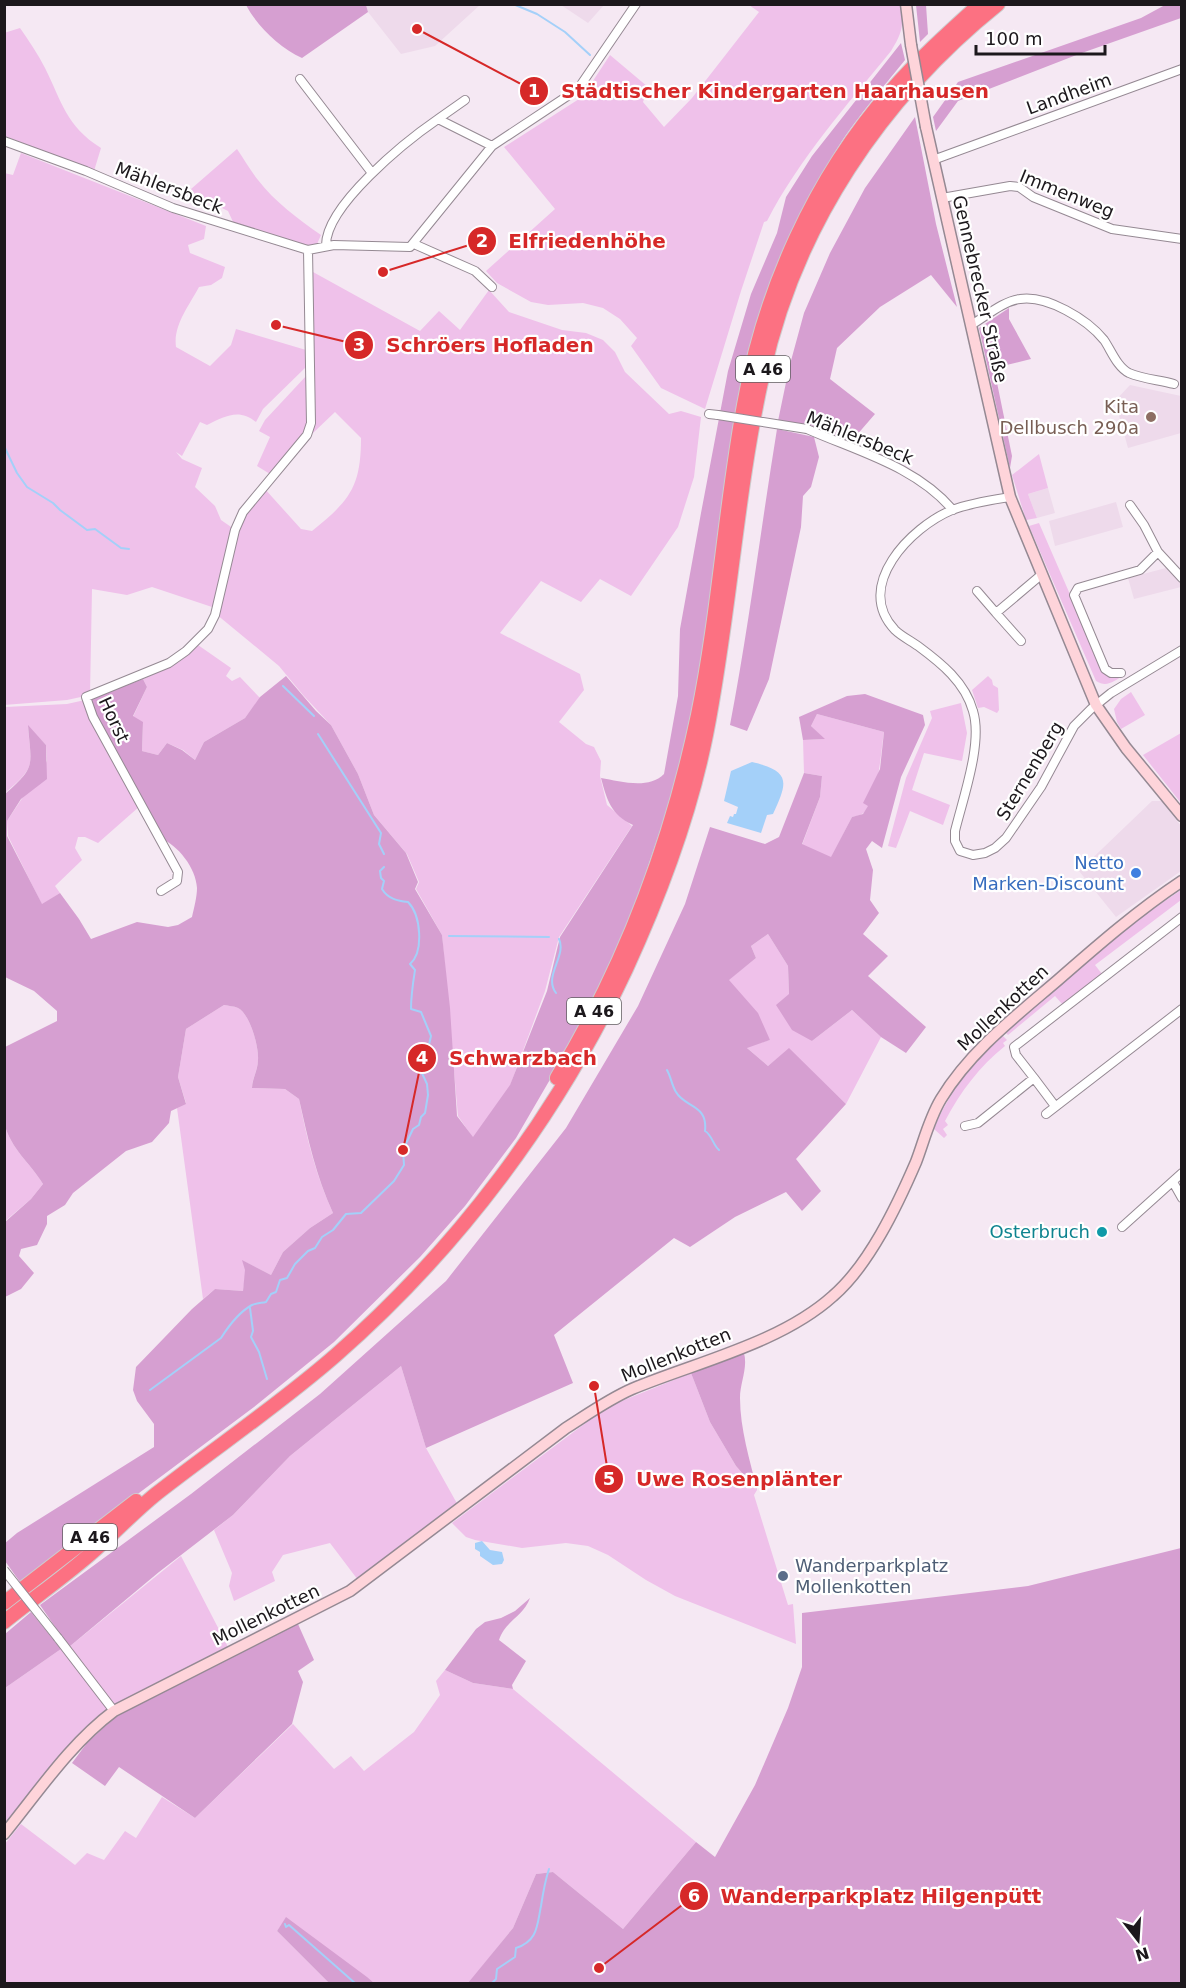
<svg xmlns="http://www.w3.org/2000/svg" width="1186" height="1988" viewBox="0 0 1186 1988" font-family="'DejaVu Sans',sans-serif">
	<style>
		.built { fill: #eedaeb }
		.green { fill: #efc1ea }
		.forest { fill: #d69fd1 }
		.water { fill: #a4d0f9 }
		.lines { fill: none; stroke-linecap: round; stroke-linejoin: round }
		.stream { stroke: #a4d0f9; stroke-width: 2 }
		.minor-casing { stroke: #958993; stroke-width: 10 }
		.secondary-casing { stroke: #958993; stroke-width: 13 }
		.motorway-casing { stroke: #cdcccd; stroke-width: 16 }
		.minor { stroke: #fff; stroke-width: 8 }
		.secondary { stroke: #fed4da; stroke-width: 10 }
		.motorway { stroke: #fc7182; stroke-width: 14 }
		.minor-bridge-casing { stroke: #958993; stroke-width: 10; stroke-linecap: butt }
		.secondary-bridge-casing { stroke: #958993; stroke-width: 13; stroke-linecap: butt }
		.minor-bridge { stroke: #fff; stroke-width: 8 }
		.secondary-bridge { stroke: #fed4da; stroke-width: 10 }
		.education-dot { fill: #8d6e63; stroke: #fff; stroke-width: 2 }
		.shop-dot { fill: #3f7fe0; stroke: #fff; stroke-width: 2 }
		.culture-dot { fill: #0f9aa8; stroke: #fff; stroke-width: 2 }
		.service-dot { fill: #5c6f8a; stroke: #fff; stroke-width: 2 }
		.labels { text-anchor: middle; stroke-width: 4.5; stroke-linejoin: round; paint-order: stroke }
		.shield { fill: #fff; stroke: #605d60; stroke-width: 1.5 }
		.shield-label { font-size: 16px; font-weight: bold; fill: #1c181c }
		.street-label { font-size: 18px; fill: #1c181c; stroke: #fff }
		.education-label { font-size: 18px; fill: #785e54; stroke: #fff; text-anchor: end }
		.shop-label { font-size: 18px; fill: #366cbe; stroke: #fff; text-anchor: end }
		.culture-label { font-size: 18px; fill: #0d838f; stroke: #fff; text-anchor: end }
		.service-label { font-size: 18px; fill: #4e5e75; stroke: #fff; text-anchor: start }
		.leader { fill: none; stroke: #d62828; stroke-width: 2 }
		.callout-dot { fill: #d62828; stroke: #fff; stroke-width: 2 }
		.mark-label { font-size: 18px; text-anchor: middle; font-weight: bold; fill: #fff }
		.callout-label { font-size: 20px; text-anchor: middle; font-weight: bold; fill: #d62828; stroke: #fff; stroke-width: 4.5; stroke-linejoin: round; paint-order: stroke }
	</style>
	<rect width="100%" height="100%" fill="#f5e8f3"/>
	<path class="built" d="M366,5H480L435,46L401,54L368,12Z
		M561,5H604L588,23Z
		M1130,385L1181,396V433L1128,448L1115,401Z
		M1048,488L1055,513L1037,518L1028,494Z
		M1116,502L1123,527L1055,546L1049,521Z
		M1166,568L1181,584V587L1134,599L1128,578Z
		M1152,801H1162L1181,826V871L1116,917L1079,871Z"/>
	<path class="green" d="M749,5H901C904,26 902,33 891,51C847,105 799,159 767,221L764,222L741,291L705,409L661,388L631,346L637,338L620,319L603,308L583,303L548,305L531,302L497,283L486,271L555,209L504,147L579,99L587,90L610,55L648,87L643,102L664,127L692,98L759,12Z
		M20,28C29,41 38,54 45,68C62,102 66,126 101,148L94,171L5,136L4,33Z
		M237,149C244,159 250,170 258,180C275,202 298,219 321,235L317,244L307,246L234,224L228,211L194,194L191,189Z
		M21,153L206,226L204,239L188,245L190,253L225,267L222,278L211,285L199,287C189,306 173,325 176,347L210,366L231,345L236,329L306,350V367L263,409L256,422C239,408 225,416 207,425L200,422L182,456L176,452L182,459L202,468L195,487L215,506L221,520L234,529L215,608L152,587L127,595L92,589L90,695L67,700L4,705V173L13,175Z
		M313,272L420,331L439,311L460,330L489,290L509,312L562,330L586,333L603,340L615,352L625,372L669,414L681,411L701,417L694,477L678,527L631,596L600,579L581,602L541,581L500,633L580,674L584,690L559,722L586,744L594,747L601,761L600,776L607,805L632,826L559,937L545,991L510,1086L473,1138L458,1116L442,935L416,889L419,882L407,854L374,815L358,774L331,725L303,695L279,666L216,614L238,527L249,506L264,488L301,529L312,531C349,501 361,488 361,438L335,412L313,433Z
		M307,375V430L270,474L257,466L270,437L259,431L265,420Z
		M1039,454L1048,488L1028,494L1037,518L1026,520L1012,475Z
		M1039,523L1102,668C1109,676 1114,679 1124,675C1114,681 1107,688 1096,681L1029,526Z
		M198,645L231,668L226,676L232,681L240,677L260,698L245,718L204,742L195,760L183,750L167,743L158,755L142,751L143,723L133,717L147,687L143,679L179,662Z
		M988,676L992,680L993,685L998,688L999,710L997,713L984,707L978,708L972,690Z
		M1131,692L1145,715L1121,729L1117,722L1114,709L1121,699Z
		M85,700L140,806L98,843L85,837H78L75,848L82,860L55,886L60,893L42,905L8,836L7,821L47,761L46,745L28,726C31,766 37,766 5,793V707L67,704Z
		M961,703L967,733L962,761L924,753L912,790L950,805L943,825L910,811L896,848L888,846L906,778L932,718L930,711Z
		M817,714L884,732C881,750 878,805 862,814C859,816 855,816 852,817L831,858L802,845L820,797L822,776L804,773L803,740L824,739L811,726Z
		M1181,733V803L1143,755Z
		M1181,890V900L1095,965L1102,974L1063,1005L1055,996L1008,1035L1006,1033C1061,983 1118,931 1181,890Z
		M768,934L788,966L789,994L812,1041L852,1010L881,1037L846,1104L789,1049L768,1066L746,1047L770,1040L728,980L756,958L751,946Z
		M224,1005C228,1006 234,1006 238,1008C250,1014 259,1047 258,1060C258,1070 252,1078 252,1088L285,1089L299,1099C307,1139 316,1176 333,1213L310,1228L283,1252L271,1275L243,1261L246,1270L243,1291L215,1289L203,1299L177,1108L186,1103L178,1077L186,1029Z
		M1003,1036L1007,1040L1003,1043L1005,1046C979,1067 961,1091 945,1121L948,1125L943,1129L947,1135L944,1138L934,1129C948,1093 974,1062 1003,1036Z
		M4,1123C12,1151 29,1161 43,1184L31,1199L4,1222Z
		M401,1366L426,1448L459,1507L358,1580L330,1543L283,1555L272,1572L275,1581L234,1601L229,1586L232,1573L214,1530L233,1515L290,1456Z
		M691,1373L710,1422L736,1466L757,1490L754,1495L788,1605L793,1604L796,1644L675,1596L646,1580L608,1555L588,1546L566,1543L522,1548L475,1540L466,1537L452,1523L607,1407Z
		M181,1556L228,1647L114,1705L69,1647Z
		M61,1649L107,1709L71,1746L5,1826V1688Z
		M445,1670L473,1683L513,1689L696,1842L623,1929L553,1872L536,1874L513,1928L468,1984L374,1983L286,1918L277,1931L329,1983H5L4,1845L21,1824L75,1865L87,1853L104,1860L125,1831L136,1838L162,1797L195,1818L293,1724L334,1769L351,1756L364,1771L414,1732L440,1695L436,1681Z"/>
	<path class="forest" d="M246,5H366L368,12L302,58C280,48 257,26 246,5Z
		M916,5H926L928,34L920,42Z
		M1165,5H1181V18L1079,54L958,101L936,131L933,117L958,82L1141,18Z
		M901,43L905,60C887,83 827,151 825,177L796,231L695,707L680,772L619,952L584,1021L516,1138L465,1206L420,1257L334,1342L254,1407L20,1582L5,1561L4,1544L17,1533L154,1447V1424L137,1401L133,1390L136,1367L192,1309L215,1289L243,1291L245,1270L242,1260L271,1275L283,1252L310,1228L333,1213C316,1176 308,1139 299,1099L285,1089L252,1088C252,1079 258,1070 258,1060C259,1047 250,1014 238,1008C234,1006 228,1006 224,1005L186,1029L178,1077L186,1104L171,1111L169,1123L152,1142L126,1151L73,1193L65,1205L47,1216V1224L37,1245L21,1249L19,1256L34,1273L21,1289L5,1297V1222L31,1199L43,1184C29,1161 12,1151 4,1123L5,1047L57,1021V1011L34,991L5,977V794C37,766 31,766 28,725L46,745L47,779L21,799L7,821V836L42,904L60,893L79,919L91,939L137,922L168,927L178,925L192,917C194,908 197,897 197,888C196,868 178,845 160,838L88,700L143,679L147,687L133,716L143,722L142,751L158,755L167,743L182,750L195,760L204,742L245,718L260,697L286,676L316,711L331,725L358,774L374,815L406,853L418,882L415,889L442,935L450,1008L457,1116L473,1137L510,1085L547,991L560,937L633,825C611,815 607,800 601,778C620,781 648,790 664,774L678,696L680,629L701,513L728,371L751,294L777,233L786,197L812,156Z
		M915,117L936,224L957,307L931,275L880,307L837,348L830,379L875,414L849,444L811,425L778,421L789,368L804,313L830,253L865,188Z
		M1009,308V319L1031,359L994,368L1012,456L1010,468L979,328Z
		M777,429L814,437L819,457L811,487L803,496L801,527L769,679L747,731L730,725C749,626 761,527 777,429Z
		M865,694L923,715L925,725L901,777L882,848L872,841L866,849L873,870L870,900L879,913L863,934L888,956L868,976L926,1027L906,1053L881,1037L852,1010L812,1041L792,1030L776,1005L789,994L788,966L768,934L751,946L756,958L729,980L758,1013L770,1040L747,1048L768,1066L789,1048L846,1104L796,1159L821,1191L802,1211L786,1192L735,1217L690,1247L674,1238L554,1335L573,1383L426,1448L401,1366L290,1456L233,1515L159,1572L69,1647L40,1605L191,1494L320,1394L446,1281L566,1128L638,1006L685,904L710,827L765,844L779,837L804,773L822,776L820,797L802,844L831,857L852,817L863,814L868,806L863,803L880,769L884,732L817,714L811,726L825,739L803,740L799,717L847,696Z
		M744,1353C748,1368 740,1383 740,1398C740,1429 750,1460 757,1490L736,1466L710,1422L691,1373Z
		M1181,1548V1983H468L513,1928L536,1874L553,1872L623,1929L696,1842L715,1857L755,1785L788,1708L802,1667V1613L1028,1586Z
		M530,1598C523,1617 505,1621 499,1640L526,1661L512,1685L513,1689L473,1683L445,1670L476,1629L485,1622L501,1618L515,1611Z
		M31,1612L61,1649L5,1688V1634Z
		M298,1624L314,1660L298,1671L303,1682L292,1724L195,1818L119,1767L105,1786L72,1763L87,1743L116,1716Z
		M286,1917L367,1977L374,1983H329L277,1931Z"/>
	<path class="water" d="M752,762C791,771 788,782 773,814L767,815L761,833L727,823L730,816L733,817L734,814H736L738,807L724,801L731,771Z
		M482,1541L490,1550L502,1552L504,1560L502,1564L493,1565L480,1556V1552L475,1549V1543Z"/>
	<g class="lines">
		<path class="stream" d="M513,4L537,14L565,32L590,55
			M4,446L17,473L27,487L53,503L60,510L87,530L95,529L121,548L129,549
			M283,686L314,716
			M318,734L381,833L379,844L384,854
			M449,936L549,937
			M556,993C543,976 567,956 559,939
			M667,1070C671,1077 672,1086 676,1092C685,1108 708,1104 705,1131C712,1135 713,1145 719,1150
			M250,1308L253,1331L251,1337L259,1352L267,1379
			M150,1390L221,1338C228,1327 239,1312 252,1305C256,1303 262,1303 266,1302L271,1294L276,1292L280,1280L287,1278L295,1264L308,1251L315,1248L322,1237L333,1230L346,1214L361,1213L394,1181L404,1165L403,1150L413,1129L419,1125L421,1117L425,1113L428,1095L427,1084L421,1071L423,1067L431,1063L428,1049L431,1036L421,1012L411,1009C411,995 413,983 415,970L410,964C424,952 421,915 408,902C398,901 388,899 382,889L384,881L381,878L380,871L384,867
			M285,1924L286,1927L289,1925L356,1984
			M491,1984L496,1979L497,1969L515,1957L516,1948C538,1941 537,1925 541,1906C543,1893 545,1881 549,1869"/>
		<g class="minor-casing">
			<path id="minor" d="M300,79L372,173
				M438,119L465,100
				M4,141L86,171L173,208L308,250L334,245L410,247L492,146L578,89L636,4
				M933,160L1182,69
				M942,198L1010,186L1019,187L1033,197L1112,229L1182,239
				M414,244L475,271L492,287
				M326,246C325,206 406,141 438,119L492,146
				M971,325C985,317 1003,301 1020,299C1047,295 1087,319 1104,340C1111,350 1117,367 1129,373C1143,379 1160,380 1174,384
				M709,414L718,415
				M807,429C859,452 915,466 953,510
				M1010,497C991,500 970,503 952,510C911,527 853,586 895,630C901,636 911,641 918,646C941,663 965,682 973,711C983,743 963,798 955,831V841L960,851L973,855L985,853L995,848L1006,838L1041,787L1074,726L1091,709L1111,693L1182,650
				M1130,505L1144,525L1158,552L1182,578
				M977,591L996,613
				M1021,641L996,613L1041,575
				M1121,673H1111L1105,669L1074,595L1078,588L1140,570L1158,552
				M161,891L177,881L178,872L93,717L86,697L169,663L186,651L208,629L215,615L235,530L243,512L307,435L311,423L308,250
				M1034,1078L1016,1055L1014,1047L1182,917
				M1046,1114L1182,1009
				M965,1126L978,1123L1034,1078L1055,1106
				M1173,1182L1182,1198
				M1122,1227L1182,1173
				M58,1638L114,1711"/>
		</g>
		<g class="secondary-casing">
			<path id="secondary" d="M906,4L911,45
				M926,127L1010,497L1096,705L1126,748L1182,816
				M4,1834C39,1791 70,1744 114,1711L350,1591L566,1428C588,1414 609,1399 632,1389C697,1362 781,1343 833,1296C869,1265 897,1206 916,1162C924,1141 929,1119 941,1099C970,1051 1016,1016 1058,980C1098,945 1137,911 1182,881"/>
		</g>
		<g class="motorway-casing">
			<path id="motorway" d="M557,1078C625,966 671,843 698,715C719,613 725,508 744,405C764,292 814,178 891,91C918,60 949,32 980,4
				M4,1603L136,1501
				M4,1622C30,1601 57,1582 82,1561C108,1540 130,1515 156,1494C216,1447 279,1405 336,1355C458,1248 557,1116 626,969C660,895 690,815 706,735C730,615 736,492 763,373C795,226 881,98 998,4"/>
		</g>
		<use href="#minor" class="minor"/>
		<use href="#secondary" class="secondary"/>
		<use href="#motorway" class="motorway"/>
		<g class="minor-bridge-casing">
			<path id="minor-bridge" d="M718,415L807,429
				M4,1570L58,1638"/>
		</g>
		<g class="secondary-bridge-casing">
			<path id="secondary-bridge" d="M911,45L926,127"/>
		</g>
		<use href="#minor-bridge" class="minor-bridge"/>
		<use href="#secondary-bridge" class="secondary-bridge"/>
	</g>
	<circle class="education-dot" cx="1151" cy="417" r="6"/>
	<circle class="shop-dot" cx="1136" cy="873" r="6"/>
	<circle class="culture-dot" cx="1102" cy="1232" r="6"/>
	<circle class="service-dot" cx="783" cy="1576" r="6"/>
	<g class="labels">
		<g class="shield">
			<rect x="736" y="356" width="54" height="26" rx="4.5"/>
			<rect x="567" y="998" width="54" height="26" rx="4.5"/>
			<rect x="63" y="1524" width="54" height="26" rx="4.5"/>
		</g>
		<g class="shield-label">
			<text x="763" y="375">A 46</text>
			<text x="594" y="1017">A 46</text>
			<text x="90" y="1543">A 46</text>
		</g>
		<g class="street-label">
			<text transform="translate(1069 94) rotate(-20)" y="6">Landheim</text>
			<text transform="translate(169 188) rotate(21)" y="6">Mählersbeck</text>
			<text transform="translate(1067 194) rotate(22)" y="6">Immenweg</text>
			<text transform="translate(980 289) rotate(77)" y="6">Gennebrecker Straße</text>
			<text transform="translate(860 438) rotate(22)" y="6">Mählersbeck</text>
			<text transform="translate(114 720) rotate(65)" y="6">Horst</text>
			<text transform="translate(1030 771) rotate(-59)" y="6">Sternenberg</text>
			<text transform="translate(1003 1008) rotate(-43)" y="6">Mollenkotten</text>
			<text transform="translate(676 1355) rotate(-22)" y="6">Mollenkotten</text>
			<text transform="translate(266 1615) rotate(-26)" y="6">Mollenkotten</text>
		</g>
		<g class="education-label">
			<text x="1139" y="413">Kita<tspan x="1139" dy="21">Dellbusch 290a</tspan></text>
		</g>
		<g class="shop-label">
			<text x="1124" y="869">Netto<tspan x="1124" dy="21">Marken-Discount</tspan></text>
		</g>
		<g class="culture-label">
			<text x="1090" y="1238">Osterbruch</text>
		</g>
		<g class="service-label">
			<text x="795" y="1572">Wanderparkplatz<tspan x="795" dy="21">Mollenkotten</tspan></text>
		</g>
	</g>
	<path class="leader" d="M417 29L534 91M383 272L482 241M276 325L359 345M403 1150L422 1058M594 1386L609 1479M599 1968L694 1896"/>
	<g class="callout-dot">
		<circle cx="417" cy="29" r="6"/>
		<circle cx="383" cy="272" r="6"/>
		<circle cx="276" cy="325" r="6"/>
		<circle cx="403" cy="1150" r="6"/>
		<circle cx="594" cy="1386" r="6"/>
		<circle cx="599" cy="1968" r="6"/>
		<circle cx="534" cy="91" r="15"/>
		<circle cx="482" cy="241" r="15"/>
		<circle cx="359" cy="345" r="15"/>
		<circle cx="422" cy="1058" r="15"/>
		<circle cx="609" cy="1479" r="15"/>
		<circle cx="694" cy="1896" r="15"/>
	</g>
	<g class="mark-label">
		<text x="534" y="97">1</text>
		<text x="482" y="247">2</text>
		<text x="359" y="351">3</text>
		<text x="422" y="1064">4</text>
		<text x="609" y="1485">5</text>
		<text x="694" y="1902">6</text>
	</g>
	<g class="callout-label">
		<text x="775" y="98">Städtischer Kindergarten Haarhausen</text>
		<text x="587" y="248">Elfriedenhöhe</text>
		<text x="490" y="352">Schröers Hofladen</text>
		<text x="523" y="1065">Schwarzbach</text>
		<text x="739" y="1486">Uwe Rosenplänter</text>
		<text x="881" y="1903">Wanderparkplatz Hilgenpütt</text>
	</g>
	<rect width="1186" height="1988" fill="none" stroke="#1c181c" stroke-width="12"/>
	<g transform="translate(1138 1940) rotate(163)" stroke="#ffffff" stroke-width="4.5" paint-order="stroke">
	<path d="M0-4.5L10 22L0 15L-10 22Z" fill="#1c181c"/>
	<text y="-9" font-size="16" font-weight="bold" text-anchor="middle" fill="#1c181c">N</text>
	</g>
	<path d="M976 45v9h129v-9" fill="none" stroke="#1c181c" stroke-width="3"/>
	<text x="985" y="45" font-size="18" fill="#1c181c" stroke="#ffffff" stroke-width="4.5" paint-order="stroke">100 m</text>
</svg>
